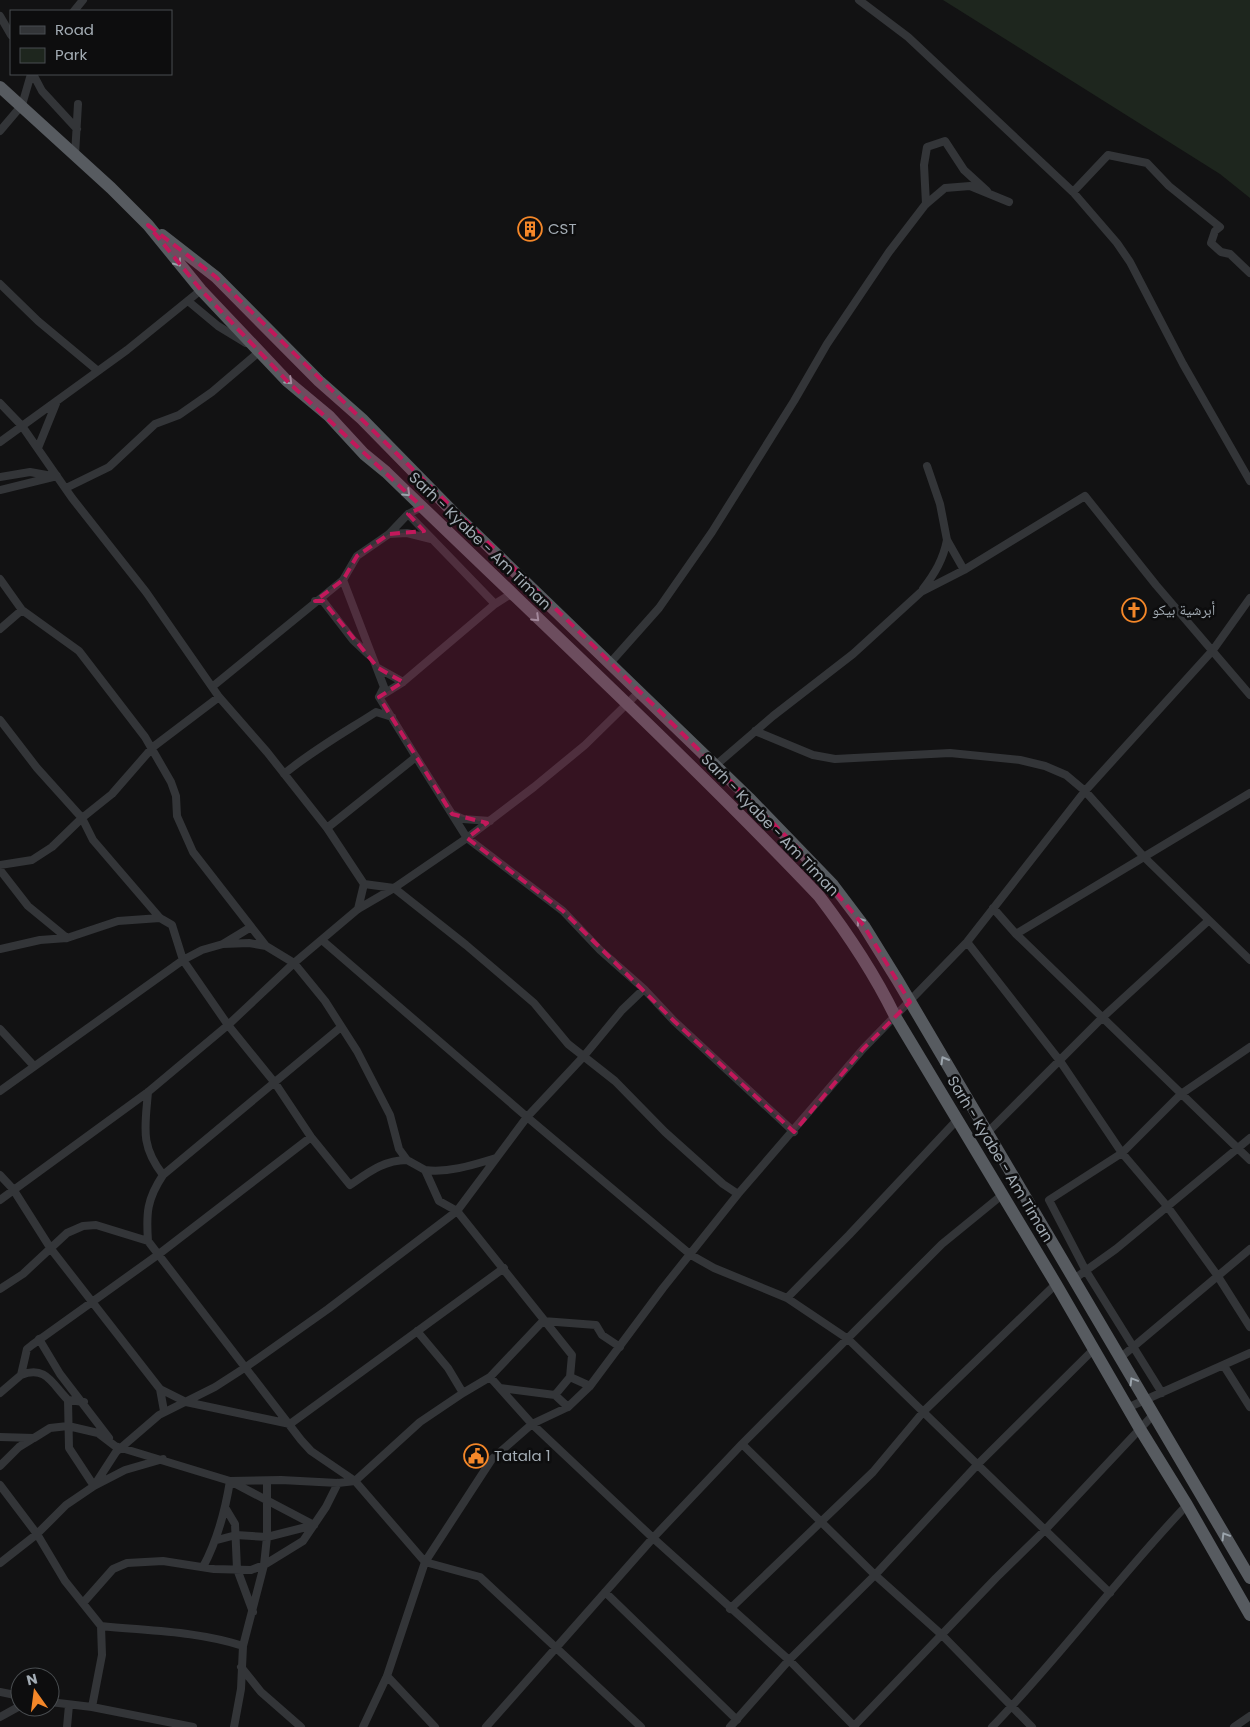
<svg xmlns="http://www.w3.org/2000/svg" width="1250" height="1727" viewBox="0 0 1250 1727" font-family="Poppins,'Noto Naskh Arabic',sans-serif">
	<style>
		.green { fill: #1e261e }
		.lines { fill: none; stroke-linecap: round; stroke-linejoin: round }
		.minor { stroke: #333538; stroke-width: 8 }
		.trunk { stroke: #575b60; stroke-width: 12 }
		.oneway { stroke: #9ba4ac }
		.marked { fill: #c2185b; fill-opacity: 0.2; stroke: #c2185b; stroke-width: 4; stroke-dasharray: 10 6; stroke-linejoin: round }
		.labels { text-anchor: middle; stroke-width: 5; stroke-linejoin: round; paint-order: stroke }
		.poi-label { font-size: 15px; fill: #a3acb4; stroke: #0d0d0e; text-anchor: start }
		.street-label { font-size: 15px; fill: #a3acb4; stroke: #0d0d0e }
	</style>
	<rect width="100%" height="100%" fill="#121213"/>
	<path class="green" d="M943,0H1250V198L1220,174Z"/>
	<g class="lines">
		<path class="minor" d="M859,0L908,37L1073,192L1117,243L1130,262L1183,364L1250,481
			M74,11L83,0
			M0,16L11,35
			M33,74L42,91L77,129
			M0,131L22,105L31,74
			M75,155L78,104
			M1073,192L1108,155L1147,163L1169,186L1220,227L1215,231L1211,243L1221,252L1230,254L1250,273
			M926,204L924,165L927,147L945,141L964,170L987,191
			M0,284L38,321L98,371
			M188,301L218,326L246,343
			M0,403L22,426L72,498L146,592L219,697L267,752L327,828L364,884L358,909
			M0,442L127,350L201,290
			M38,448L57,401
			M927,466L940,504L947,540L964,570
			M0,477L30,472L52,476
			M66,488L109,467L155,424L179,415L212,392L260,351L258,350
			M0,490L57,476
			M408,514L495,604
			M389,534L407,533L431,539
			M0,579L22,610L79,651L145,737L171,782L176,796L177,816L193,852L266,946L294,963L325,1001L357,1051L390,1115L399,1149L407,1160L425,1170L439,1201L457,1211L572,1355L570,1377L555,1395
			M343,580L384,687L380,695
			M923,589C935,573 943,560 947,540
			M315,601H323L353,640L369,655
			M0,629L22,610
			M611,662L659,608L712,532L794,401L827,344L889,252L925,205L945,188L970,186L1009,202
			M378,668L403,682
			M212,687L343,580L357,556L389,534L408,514L422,507
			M379,697L403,682L495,604L511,594
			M379,697L416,757
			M0,720L37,768L82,818L93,840L160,918L172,925L183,960L228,1025L275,1083L311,1137L350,1185C369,1172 384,1160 407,1160
			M755,731L813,755L835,759L950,753L1020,760L1045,766L1066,775L1085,791L1144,857L1250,960
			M716,765L773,716L853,654L921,592L964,570L1085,496L1156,585L1250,695
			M284,774C313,750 345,732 376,712L392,717
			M454,815L463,819L490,821
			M327,828L416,757L467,838L563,911L600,950L644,989L674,1021L794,1132
			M0,865L32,860L52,847L82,818L112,794L153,747L219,697
			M0,870L28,906L67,938
			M364,884L394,888L466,945L534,1003L568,1044L615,1081L665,1132L723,1184L738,1194
			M993,908L1016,934L1250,1160
			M1016,934L1250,793
			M323,941L527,1117L691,1255L714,1268L787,1298L848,1339L1110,1593
			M967,942L1060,1061L1122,1153L1167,1206L1217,1275L1250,1327
			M223,944L249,943L266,946
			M0,949L40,940L67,938L118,921L160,918
			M341,1027L163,1175C147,1199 146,1213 148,1241L301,1440L311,1451L355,1481L420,1422L463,1393
			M0,1029L34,1066
			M0,1091L183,960L202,950L223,944L251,927
			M148,1092C145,1128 140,1145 163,1175
			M987,1133L1103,1017L1208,921
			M425,1170C449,1173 473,1165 496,1158
			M0,1175L13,1189L51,1249L160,1389L186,1402L290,1424L504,1268
			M0,1200L148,1092L228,1025L294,963L358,909L394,888L467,838L534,787L585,745L640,691
			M1074,1279L1116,1249L1250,1138
			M0,1289L23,1274L67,1233L83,1226L96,1225L148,1241
			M787,1298L849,1235L957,1120
			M543,1321L596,1325L602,1335L620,1347
			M417,1331L448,1368L463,1393L490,1377L543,1321
			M39,1339L60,1374L109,1438
			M1120,1358L1250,1249
			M1224,1366L1250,1407
			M21,1375C46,1365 52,1384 68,1400L84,1402
			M490,1377L532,1424L653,1538L789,1660L855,1727
			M570,1377L590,1386
			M500,1388L555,1395L568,1407
			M160,1389L164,1411
			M0,1393L21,1375L27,1349L32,1345L159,1254L311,1137
			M1162,1393L1086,1271L1049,1200L1122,1153L1181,1094L1250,1047
			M68,1400L69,1448L94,1486L116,1452L159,1415L215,1387L246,1367L328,1309L457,1211L527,1117L584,1056L622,1010L644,989
			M1127,1408L1250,1353
			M0,1437L34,1438L50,1428L68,1426L98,1433L115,1446L230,1481L281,1480L338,1483L355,1481L425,1562L480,1577L641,1727
			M742,1444L875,1575L942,1635L1032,1727
			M0,1466L19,1447L32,1439
			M0,1485L37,1534L65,1581L101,1626L102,1655L92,1707
			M226,1509L235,1524L237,1569L253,1612
			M217,1540L236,1535L267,1537L314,1525
			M0,1563L37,1534L66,1505L94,1486L125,1470L163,1459
			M203,1567C218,1539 225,1512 230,1481L314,1525
			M605,1592L737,1720
			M83,1603L113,1569L127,1563L163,1561L214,1569L251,1570L264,1565L303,1541L326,1507L338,1483
			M730,1609L873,1472L924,1411L1056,1284
			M101,1626C149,1631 197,1631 243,1646
			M241,1667L261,1692L301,1727
			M387,1676L435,1727
			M0,1692L20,1696
			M50,1702L92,1707L193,1727
			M0,1717L20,1706
			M854,1726L996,1578L1045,1530L1153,1415
			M67,1727L69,1705
			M234,1727L241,1689L243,1646L264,1565L267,1537V1481
			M363,1727L387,1676L425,1562L492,1459L532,1424L568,1407L590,1386L663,1288L738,1194L863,1049L967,942L1085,791L1213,650L1250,598
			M486,1727L653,1538L742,1444L942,1244L1002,1195
			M730,1727L789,1660L875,1575L978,1464L1093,1350
			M992,1727C1061,1656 1119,1576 1187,1505
			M1234,1727L1250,1716"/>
		<path class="trunk" d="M0,87L111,188L148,225L201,290L287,381L329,416L364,454L386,472C531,613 680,750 819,896C848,934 874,973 895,1016L1056,1284L1140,1429L1187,1505L1250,1615
			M162,235L216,277L319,381L362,419L457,516L749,798L833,885L864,926L898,981L1250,1578"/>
	</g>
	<defs><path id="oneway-chevron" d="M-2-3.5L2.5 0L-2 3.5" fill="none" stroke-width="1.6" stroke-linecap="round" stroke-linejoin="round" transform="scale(1.25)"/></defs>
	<g class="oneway">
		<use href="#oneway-chevron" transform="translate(178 263) rotate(53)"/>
		<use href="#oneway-chevron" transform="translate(289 381) rotate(44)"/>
		<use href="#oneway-chevron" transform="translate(407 493) rotate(44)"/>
		<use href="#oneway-chevron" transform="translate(536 618) rotate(44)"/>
		<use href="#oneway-chevron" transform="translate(860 921) rotate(-126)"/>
		<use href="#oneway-chevron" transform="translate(944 1060) rotate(-120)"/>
		<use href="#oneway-chevron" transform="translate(1133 1381) rotate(-121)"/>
		<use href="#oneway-chevron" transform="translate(1225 1536) rotate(-121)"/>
	</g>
	<path class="marked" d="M148,225L216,277L605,657L804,854L864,926L910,1002L863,1049L794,1132L674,1021L563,911L467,838L487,823L452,814L379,697L403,682L378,668L323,601H315L343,580L357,556L389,534L424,531L408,514L422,507L287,381L201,290Z"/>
	<defs>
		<g id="building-ring" transform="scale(1.25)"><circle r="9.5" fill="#0d0d0e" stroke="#f48729" stroke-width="1.5"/><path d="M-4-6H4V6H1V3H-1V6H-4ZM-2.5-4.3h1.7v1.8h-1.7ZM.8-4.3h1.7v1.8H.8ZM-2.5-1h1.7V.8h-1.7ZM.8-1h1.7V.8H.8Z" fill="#f48729"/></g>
		<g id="church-ring" transform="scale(1.25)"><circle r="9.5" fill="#0d0d0e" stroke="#f48729" stroke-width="1.5"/><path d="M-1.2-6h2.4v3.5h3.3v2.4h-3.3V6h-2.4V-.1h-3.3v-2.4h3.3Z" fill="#f48729"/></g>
		<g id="civic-ring" transform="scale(1.25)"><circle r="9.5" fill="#0d0d0e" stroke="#f48729" stroke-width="1.5"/><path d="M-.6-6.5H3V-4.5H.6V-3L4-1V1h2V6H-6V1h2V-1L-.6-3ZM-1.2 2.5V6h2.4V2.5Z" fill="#f48729"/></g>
	</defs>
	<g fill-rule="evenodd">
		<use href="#building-ring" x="530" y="229"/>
		<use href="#church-ring" x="1134" y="610"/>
		<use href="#civic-ring" x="476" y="1456"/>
	</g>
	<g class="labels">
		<g class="poi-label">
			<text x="548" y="234">CST</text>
			<text x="1152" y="615">أبرشية بيكو</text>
			<text x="494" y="1461">Tatala 1</text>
		</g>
		<g class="street-label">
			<text transform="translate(480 541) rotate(44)" y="5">Sarh - Kyabe - Am Timan</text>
			<text transform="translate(770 825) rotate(46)" y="5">Sarh - Kyabe - Am Timan</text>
			<text transform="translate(1000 1159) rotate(59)" y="5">Sarh - Kyabe - Am Timan</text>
		</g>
	</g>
	<rect x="10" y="10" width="162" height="65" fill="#0d0d0e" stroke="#494d50"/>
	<rect x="20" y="26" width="25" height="8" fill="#333538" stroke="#494d50"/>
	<text x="55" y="35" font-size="15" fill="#a3acb4">Road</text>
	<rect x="20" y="48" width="25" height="15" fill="#1e261e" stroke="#494d50"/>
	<text x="55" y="60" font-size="15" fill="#a3acb4">Park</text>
	<g transform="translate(35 1692) rotate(346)"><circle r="24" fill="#0d0d0e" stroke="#494d50"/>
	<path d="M0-4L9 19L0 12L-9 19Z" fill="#f48729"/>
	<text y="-8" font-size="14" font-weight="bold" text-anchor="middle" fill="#a3acb4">N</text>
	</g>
</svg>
